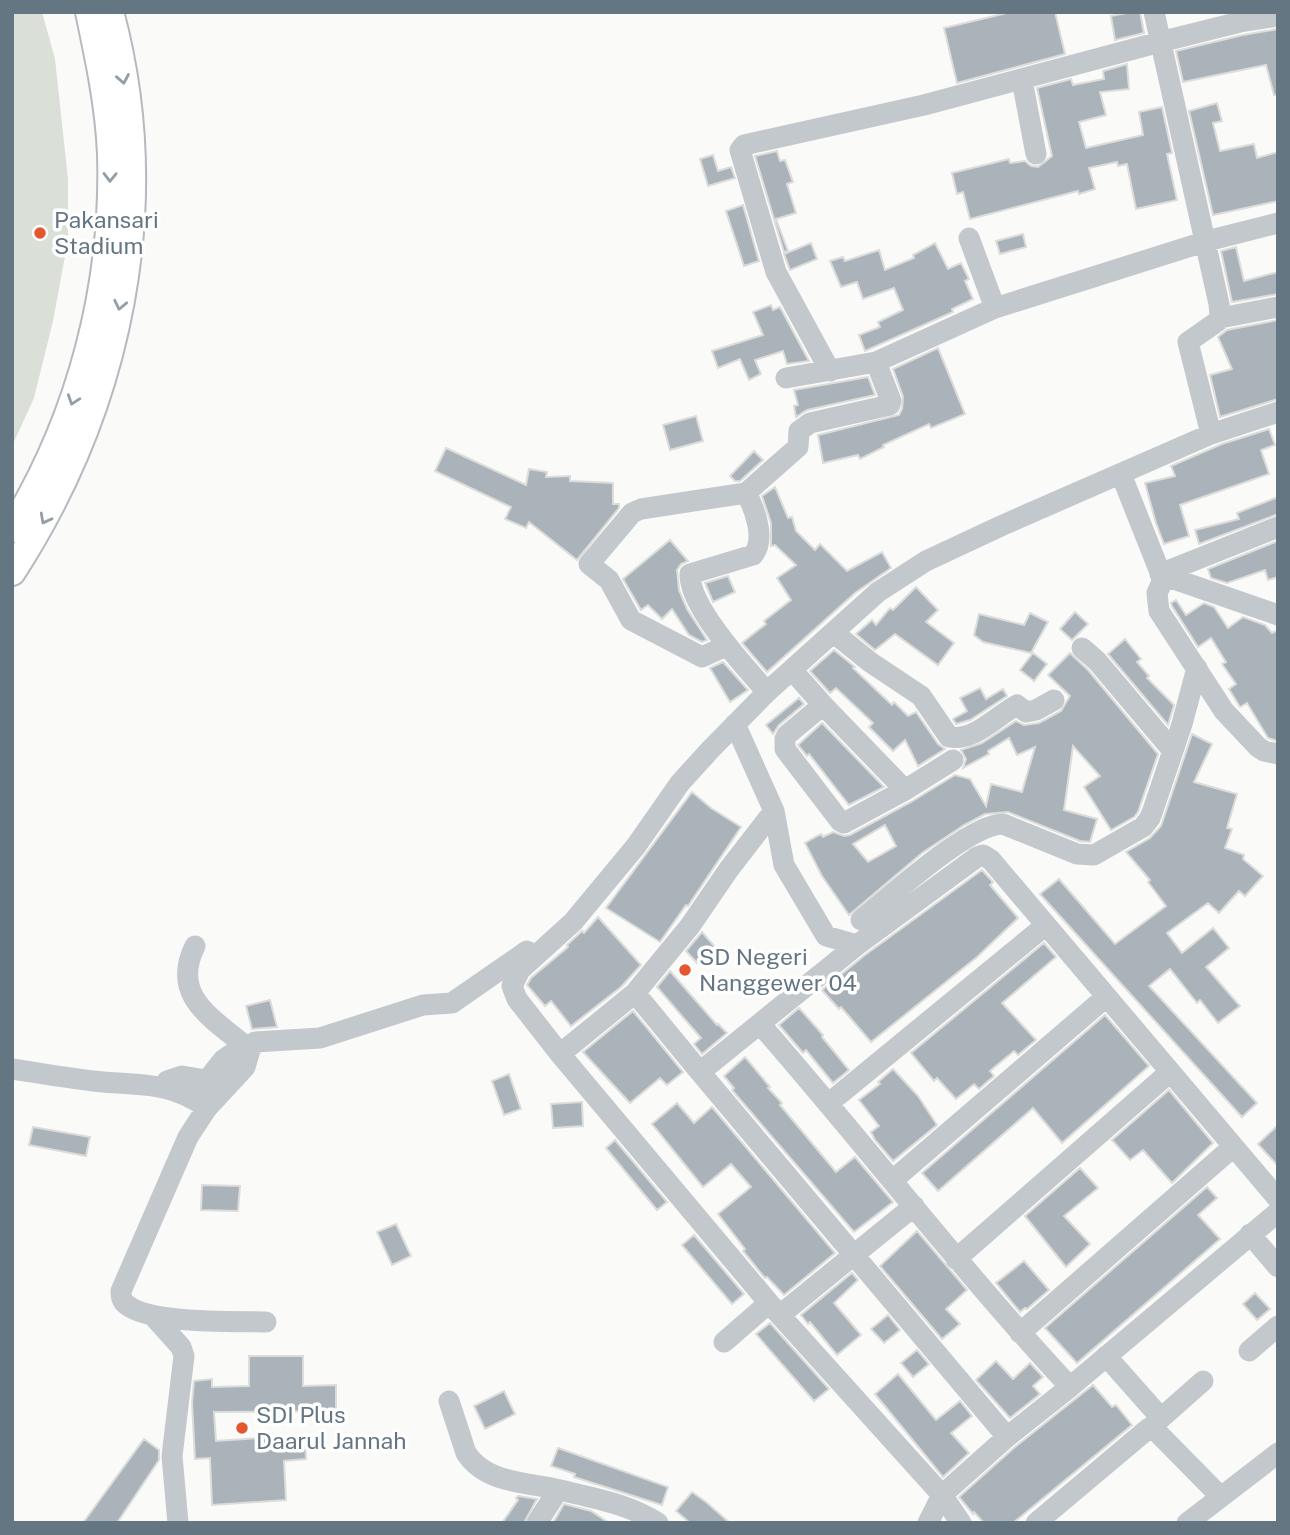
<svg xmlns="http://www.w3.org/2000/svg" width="1290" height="1535" viewBox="0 0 1290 1535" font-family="'Public Sans',sans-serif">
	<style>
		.pitch { fill: #dadfd7 }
		.building { fill: #aab3b9; stroke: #dcdcda; stroke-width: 2; fill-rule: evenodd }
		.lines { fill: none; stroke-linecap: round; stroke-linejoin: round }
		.major-casing { stroke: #b5babe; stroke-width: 30 }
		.minor { stroke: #c3c8cc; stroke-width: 21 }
		.major { stroke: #fff; stroke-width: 26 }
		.oneway { stroke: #939fa8 }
		.poi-dot { fill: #e4572e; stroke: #fff; stroke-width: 2.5 }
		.labels { text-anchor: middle; stroke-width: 7; stroke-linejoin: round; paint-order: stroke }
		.poi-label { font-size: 23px; fill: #657683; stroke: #fff; text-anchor: start }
	</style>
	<rect width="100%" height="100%" fill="#fafaf8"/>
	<path class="pitch" d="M12,12H42L55,59L68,179V240L53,321L34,398L12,446Z"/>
	<path class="building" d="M1011,12H1055L1065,54L957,83L944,28Z
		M1132,12H1140L1144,33L1115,40L1111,16Z
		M1278,29V95H1274L1266,65L1183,82L1176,51L1243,35Z
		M1127,64L1129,89L1100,92L1106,115L1079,122L1086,148L1143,135L1139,112L1162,107L1172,153L1167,154L1177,200L1136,209L1127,164L1118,166L1117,162L1089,168L1095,189L1079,194L1078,191L970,219L963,192L957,194L952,173L1009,159L1010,163L1025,161L1031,166L1038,167L1052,156L1037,88L1071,79L1073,85L1104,79L1103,71Z
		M1217,103L1222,121L1213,123L1220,151L1254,144L1257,158L1278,152V201L1213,215L1189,111Z
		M777,151L780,161L785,160L793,182L787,184L796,213L776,219L788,251L784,252L755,156Z
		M713,155L718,171L731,167L735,178L708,186L700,159Z
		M743,205L759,261L744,266L726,211Z
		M1023,234L1026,247L1000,254L996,241Z
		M811,243L817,259L790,270L784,254Z
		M935,243L948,269L961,263L969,279L965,281L973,299L952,309L953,312L865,351L859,335L880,327L878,322L903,310L894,288L863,299L857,282L841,287L830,261L843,257L845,261L879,250L885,270L914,258L913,255Z
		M1236,247L1244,281L1278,272V294L1232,302L1221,251Z
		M771,305L773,310L780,307L809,361L787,364L783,351L755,360L761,374L749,380L740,359L718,368L712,351L763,335L753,312Z
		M1278,320V399L1220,417L1210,375L1232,369L1218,337L1227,330Z
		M938,348L965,414L931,428L929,424L883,445L884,447L860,459L858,455L823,463L818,435L899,415L902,409L903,397L893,369Z
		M868,377L875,395L807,410L796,417L794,406L798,405L794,390Z
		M696,416L703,441L670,450L663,425Z
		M1269,429L1275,445L1261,450L1269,474L1180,505L1189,536L1164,544L1156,523L1145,483L1175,476L1171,466L1222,444Z
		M446,448L526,485L529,469L547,472L546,477L570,476V481L613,483V504H619V508L577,560L529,522L526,528L505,519L511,507L435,471Z
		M754,451L763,460L740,481H735L730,476Z
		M775,487L788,518L792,517L796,531L815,550L820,544L847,571L882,552L891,568L855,593L767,672L742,643L766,624L764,621L791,600L777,578L796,565L775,545L771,546V523L762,496Z
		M1278,497V514L1199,544L1195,530L1239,519L1237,513Z
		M670,540L688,561L681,564L677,570L679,590L687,609L707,640L702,642L689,635L672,609L662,619L648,605L641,610L623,579Z
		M1278,541V577L1268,580L1265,570L1227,583L1211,578L1208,569Z
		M728,576L735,592L713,602L705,583Z
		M916,587L938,610L926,622L954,643L938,665L895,634L875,650L856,634L872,620L876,625L890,608L893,610Z
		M1176,600L1186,615L1204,603L1214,607L1228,628L1243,617L1265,625L1272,633L1278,630V741L1268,738L1247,703L1240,707L1229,689L1236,684L1222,664L1226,662L1211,638L1198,647L1172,606L1171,603Z
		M1075,612L1088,624L1072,640L1060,629Z
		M1030,613L1048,622L1031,653L983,642L974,635L979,614L1024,625Z
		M1125,639L1141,659L1137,662L1149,676L1147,678L1174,705L1168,725L1108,654Z
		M834,650L855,667L853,668L892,705L894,702L908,716L916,712L938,744L945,749L918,766L905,740L893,751L869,727L873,723L836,688L830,693L810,671Z
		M1033,653L1047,664L1034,681L1020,670Z
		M1070,653L1088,670L1158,754L1138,812L1134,817L1111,830L1084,787L1100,776L1073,746L1064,810L1097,819L1090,842L1080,841L1008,812L985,814L964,825L922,853L849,915L822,876L805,843L821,834L823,837L833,832L844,836L850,835L911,802L955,775L970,779L986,806L991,784L1022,792L1035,747L1017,755L1009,738L988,751L989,754L963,768L966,759L961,750L982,743L1016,721L1024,725L1039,723L1061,711L1070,696L1048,675ZM885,825L896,846L868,862L853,844Z
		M723,662L748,690L730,702L710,668Z
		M980,688L986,699L1003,689L1007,696L970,720L956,724L953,719L967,711L960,698Z
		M799,698L804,704L779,725L773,734L766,725Z
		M822,723L884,787L849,805L809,754L807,756L798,745Z
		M1192,734L1212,744L1194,782L1237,794L1227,828L1232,829L1225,848L1244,855L1243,859L1263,876L1245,896L1239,891L1219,913L1208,903L1167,933L1182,953L1213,928L1229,948L1206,967L1240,1006L1218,1023L1200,1000L1197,1003L1170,969L1149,986L1257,1103L1242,1117L1040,894L1059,879L1115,944L1166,906L1148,882L1150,880L1126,852L1150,838L1161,826Z
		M692,792L711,808L741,827L688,906L686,905L660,942L606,908Z
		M982,870L993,882L990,885L1018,918L977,957L871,1042L841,1007L839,1009L822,990L865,955Z
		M598,917L641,965L621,987L571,1026L551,1001L545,1006L527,985L531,978L568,947L567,945L582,931L584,933Z
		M702,932L715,947L697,963L686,951Z
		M1044,943L1056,957L1002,1003L1036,1040L1018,1055L1014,1051L990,1071L994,1076L979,1089L974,1084L956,1099L937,1078L934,1081L911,1053Z
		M670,971L717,1025L718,1024L727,1033L702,1054L694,1044L701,1038L657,987Z
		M270,1000L277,1027L252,1029L246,1006Z
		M799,1008L823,1035L822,1037L849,1070L833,1083L806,1050L803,1053L779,1025Z
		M633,1011L683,1072L667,1085L660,1078L630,1103L583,1052Z
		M1105,1015L1149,1066L1062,1143L1033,1108L938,1191L922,1173Z
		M745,1057L770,1087L768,1088L782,1103L780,1105L836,1172L855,1157L893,1202L854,1232L732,1090L734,1088L724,1076Z
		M893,1069L918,1096L937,1125L893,1161L875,1140L871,1132L879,1126L859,1100L880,1084L878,1082Z
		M509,1074L521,1109L504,1115L492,1081Z
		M1169,1090L1213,1143L1172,1183L1143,1150L1130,1160L1112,1140Z
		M582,1102L583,1126L553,1128L551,1104Z
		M677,1103L694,1123L712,1107L835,1253L784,1295L767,1277L765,1278L743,1251L745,1249L718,1214L751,1187L731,1164L703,1187L652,1124Z
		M1278,1125V1166L1258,1144Z
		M33,1127L90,1137L86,1156L29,1145Z
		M615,1140L667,1202L657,1210L606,1148Z
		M1080,1168L1098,1188L1064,1216L1090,1244L1066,1267L1025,1216Z
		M202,1185L240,1186L238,1211L201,1210Z
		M1207,1187L1217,1198L1198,1215L1220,1239L1077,1363L1045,1328Z
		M396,1224L411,1256L392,1265L377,1232Z
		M917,1231L967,1290L946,1309L960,1324L942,1339L880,1266Z
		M694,1235L744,1294L732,1304L682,1245Z
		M1024,1261L1049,1290L1027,1309L1025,1308L1020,1312L996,1283Z
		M852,1273L858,1280L834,1303L861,1335L837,1355L810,1322L808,1324L801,1315Z
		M1255,1293L1270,1309L1257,1320L1243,1304Z
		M888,1315L900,1330L884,1343L871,1329Z
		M770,1323L829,1389L814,1401L756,1334Z
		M917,1350L929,1364L913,1377L901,1363Z
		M249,1356H303V1386L336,1385V1411L214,1412L216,1441L305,1435L306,1459L284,1461L286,1500L212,1505L210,1458L195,1459L192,1403L194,1381L212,1379V1387L249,1386Z
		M996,1361L1013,1379L1030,1363L1043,1377L1033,1386L1040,1394L1010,1418L976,1380Z
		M898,1374L936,1420L960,1401L972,1416L951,1433L969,1453L943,1477L875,1394Z
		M1093,1385L1112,1407L1116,1405L1132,1425L1013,1523H984L974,1512L973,1514L959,1497L1015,1447Z
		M504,1391L515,1414L485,1429L474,1406Z
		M144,1439L159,1450V1460L117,1523H83Z
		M558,1448L668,1487L662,1505L574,1477L575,1474L551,1466Z
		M692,1492L706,1502L730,1523H690L676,1511Z
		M518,1496L537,1499L524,1523H502L518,1500L516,1498Z
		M564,1504L591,1511L609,1523H553Z"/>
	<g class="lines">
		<g class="major-casing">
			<path id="major" d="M12,529C81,417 115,285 111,154C109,106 99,59 89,12
				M12,572C119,407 162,205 110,12"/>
		</g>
		<path class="minor" d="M1154,12L1219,304L1220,318L1218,321L1188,342L1211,434
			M1022,80L1036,154
			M969,238L995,308
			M1220,318L1278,307
			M830,371L776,272L740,150L744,145L924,105L1160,42L1240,22L1278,16
			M786,378L876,362L995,308L1207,241L1278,223
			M1121,474L1163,580L1157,593L1159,611L1224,711L1258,747L1264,751L1278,754
			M1160,574L1278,527
			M1163,580L1171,578L1278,615
			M834,633L870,662L921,696L949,737C974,742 996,716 1017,705L1026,712L1036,710L1054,700
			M726,646L702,657L631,620L609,580L589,564L632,513L641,509L746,493
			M1082,648L1097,661L1173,751
			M792,670L823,705L905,790L844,823L840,821L785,749V739L787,735L823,705
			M767,692C746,668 689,607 690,574L753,555C766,540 755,509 746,493L798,447L799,431L810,423L890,405L889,402L891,401L876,362
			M735,724L774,811L784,865L826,936L857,945
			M905,790L953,760
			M861,920C890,897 969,824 1003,824L1077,854L1094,855L1143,827L1150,818L1153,810L1182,724L1197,668
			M195,946C169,998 216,1020 250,1050
			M635,993L700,1072L857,945L977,857L983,855L991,860L1278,1199
			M760,1024C865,1144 962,1271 1070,1387
			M560,1054L635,993L690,926L729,869L774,811
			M12,1069C39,1073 66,1078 93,1081C137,1086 169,1080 207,1108
			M700,1072L1007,1437
			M164,1087L167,1081L182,1076L206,1080
			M193,1098L223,1060L245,1045
			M829,1103L1046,925
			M893,1180L1106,997
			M1250,1234L1278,1267
			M956,1259L1170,1072
			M780,1315L914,1206
			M154,1317L181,1347L184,1356L172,1456L178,1523
			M266,1322C234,1321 151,1324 127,1305C122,1302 121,1296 121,1291L188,1137L207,1108L245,1067L250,1050L255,1042L320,1038L423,1005L452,1003L527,951
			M1020,1333L1233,1147
			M724,1342L769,1303
			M1249,1351L1278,1326
			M1106,1356L1161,1418
			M449,1401L466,1453C486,1484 528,1482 560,1490C594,1498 629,1504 658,1523
			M1151,1427L1203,1381
			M537,1523L558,1490
			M928,1523L942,1495L1007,1437L1070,1387L1278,1212
			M961,1523L942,1495L769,1303L560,1054L517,999L512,986L520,970L573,922L636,846L680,783L710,750L767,692L878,592L926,561L1003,525L1211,434L1278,412
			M1036,1523L1149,1428L1155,1430L1221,1497L1278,1453
			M1187,1523L1221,1497"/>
		<use href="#major" class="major"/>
	</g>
	<defs><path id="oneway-chevron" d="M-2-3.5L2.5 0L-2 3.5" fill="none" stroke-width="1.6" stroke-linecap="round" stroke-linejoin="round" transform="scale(1.75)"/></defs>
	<g class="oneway">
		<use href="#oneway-chevron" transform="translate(123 79) rotate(80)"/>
		<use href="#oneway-chevron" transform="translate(110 177) rotate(91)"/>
		<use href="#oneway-chevron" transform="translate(120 305) rotate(102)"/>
		<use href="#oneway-chevron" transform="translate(73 400) rotate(109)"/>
		<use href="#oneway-chevron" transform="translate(45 519) rotate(118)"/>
	</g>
	<g class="poi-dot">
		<circle cx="40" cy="233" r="7"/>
		<circle cx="685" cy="970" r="7"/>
		<circle cx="242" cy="1428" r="7"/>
	</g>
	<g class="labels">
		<g class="poi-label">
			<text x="54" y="228">Pakansari<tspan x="54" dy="26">Stadium</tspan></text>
			<text x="699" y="965">SD Negeri<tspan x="699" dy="26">Nanggewer 04</tspan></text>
			<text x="256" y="1423">SDI Plus<tspan x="256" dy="26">Daarul Jannah</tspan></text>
		</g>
	</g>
	<rect width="1290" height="1535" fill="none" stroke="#657683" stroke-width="28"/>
</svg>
